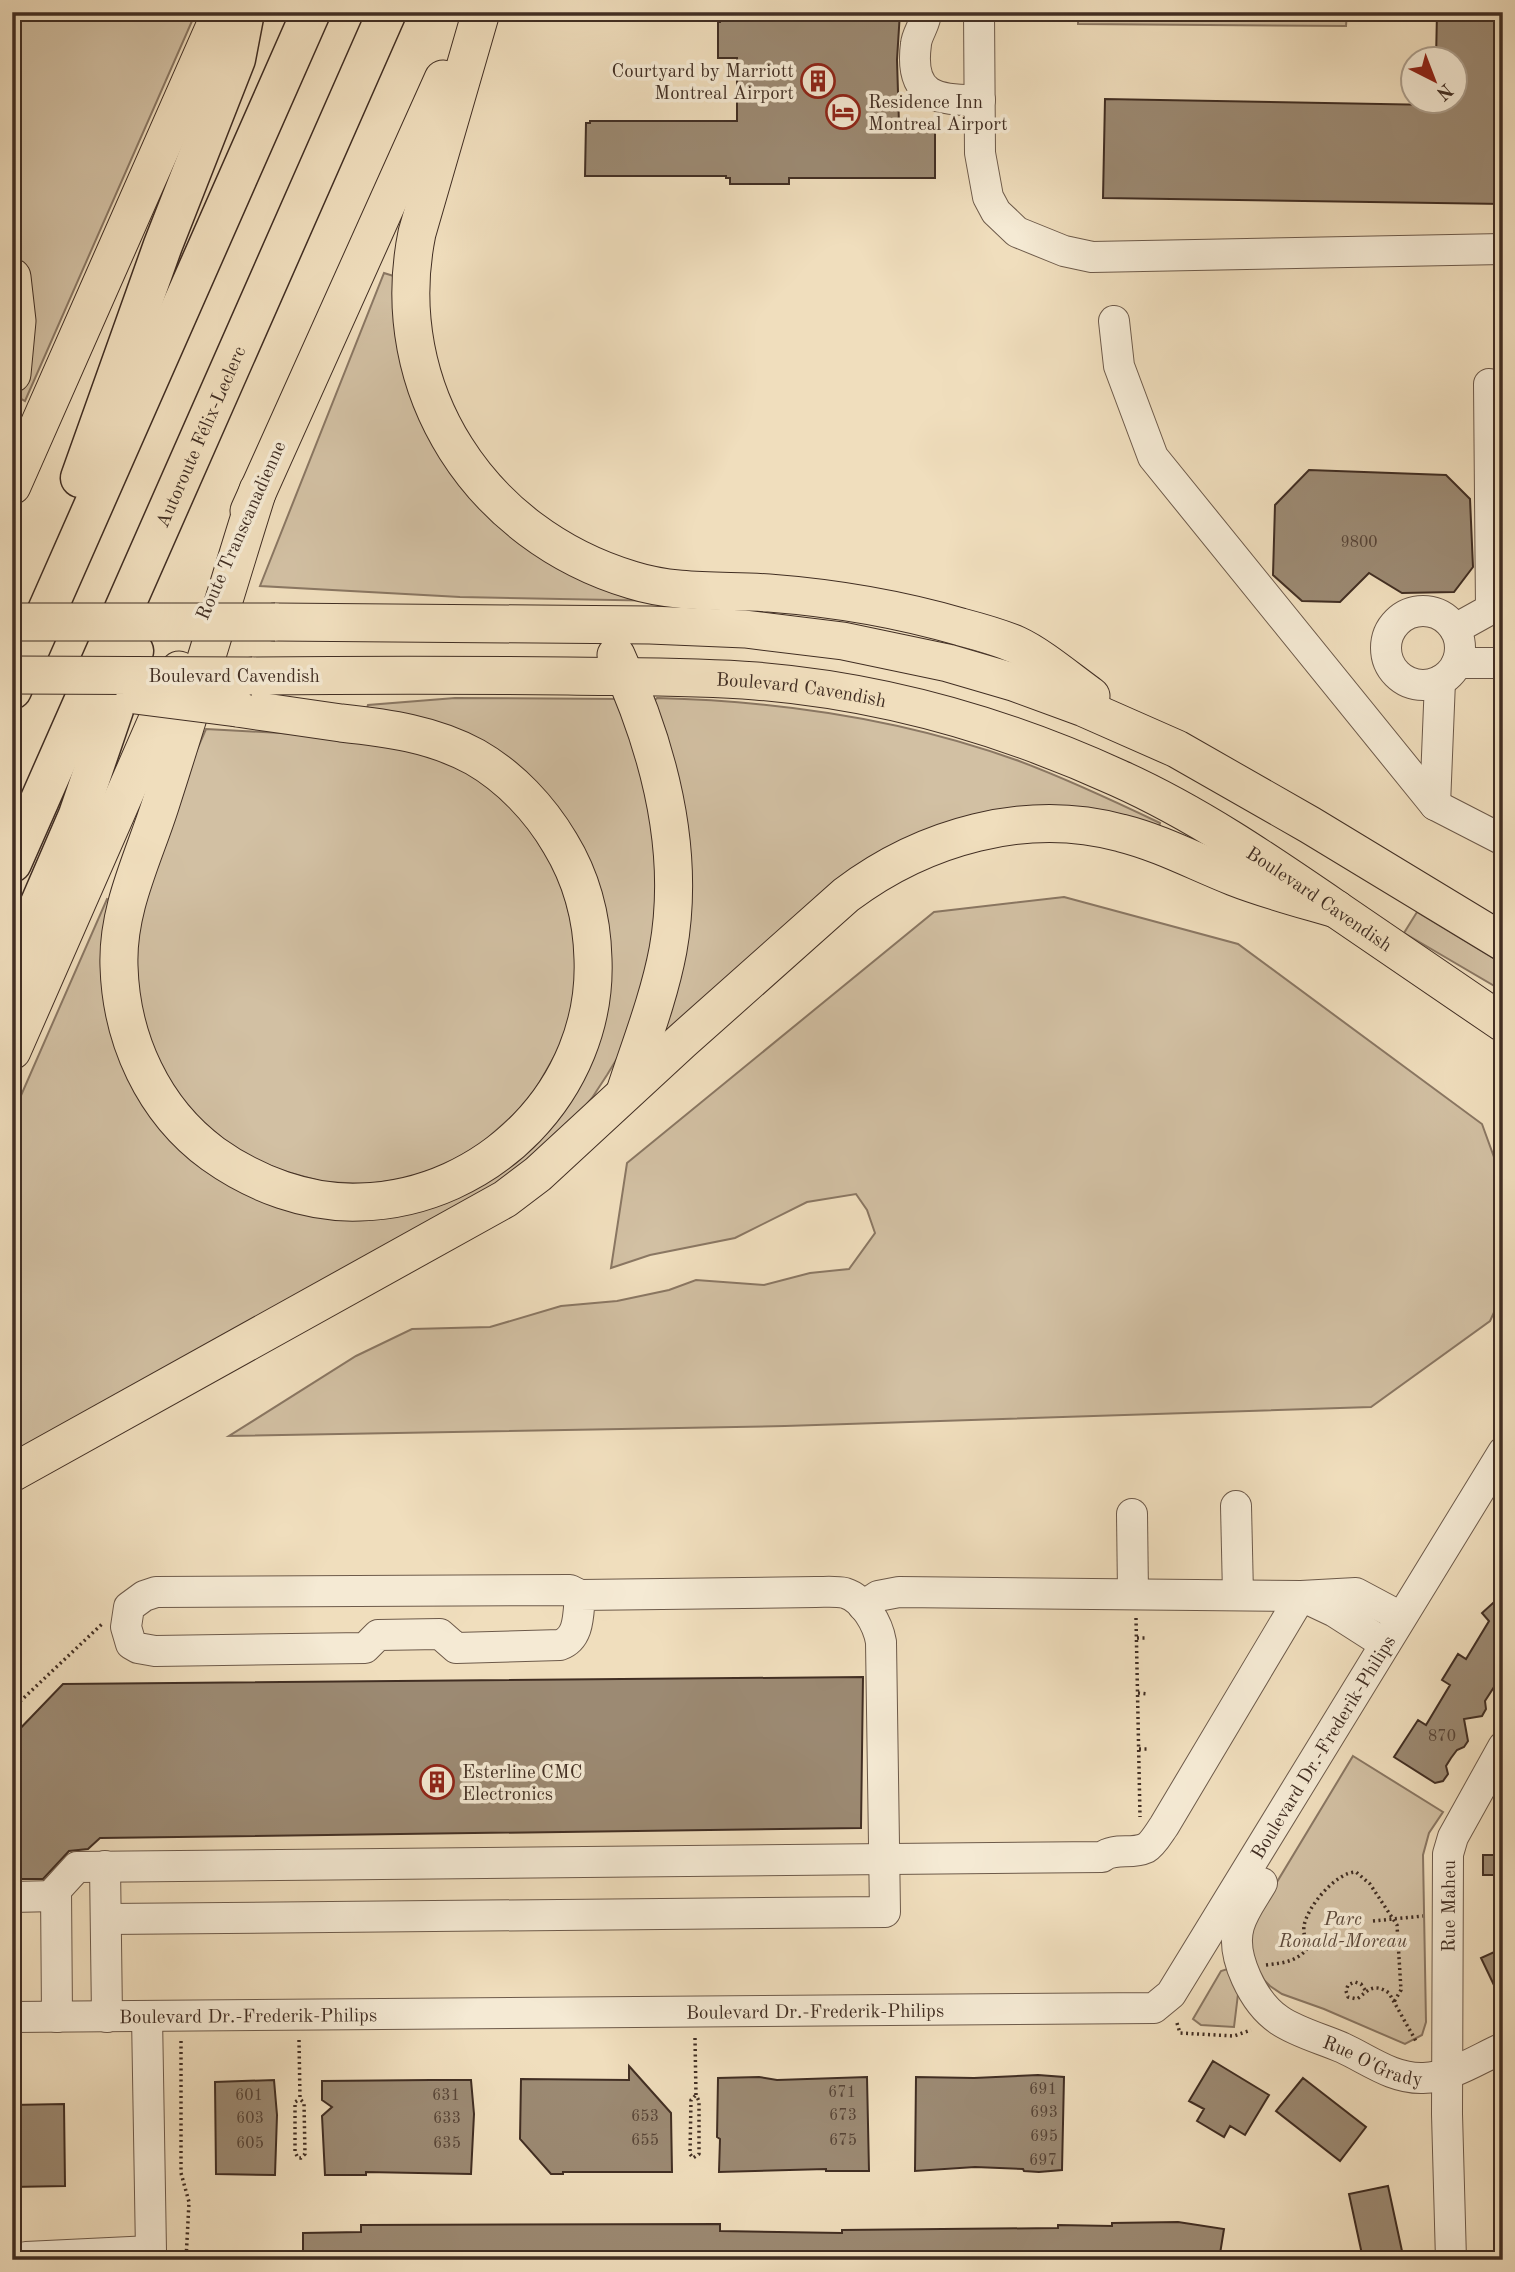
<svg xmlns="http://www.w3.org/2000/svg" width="1515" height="2272" viewBox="0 0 1515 2272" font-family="'Old Standard TT',serif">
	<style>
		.green { fill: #d2c0a3; stroke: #8a7763; stroke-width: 2 }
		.building { fill: #9c8a73; stroke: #412e23; stroke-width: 2 }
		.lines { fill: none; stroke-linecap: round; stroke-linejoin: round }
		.minor-casing { stroke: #6d5a4a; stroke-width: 32 }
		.major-casing { stroke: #412e23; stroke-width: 39 }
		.highway-casing { stroke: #412e23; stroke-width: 41 }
		.path { stroke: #412e23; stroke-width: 3.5; stroke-dasharray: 2 3.5; stroke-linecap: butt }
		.minor { stroke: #f5ead4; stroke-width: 30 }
		.major { stroke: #f0debd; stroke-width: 37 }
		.highway { stroke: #f0debd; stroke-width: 38 }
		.major-bridge-casing { stroke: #412e23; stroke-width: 39; stroke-linecap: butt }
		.major-bridge { stroke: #f0debd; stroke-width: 37 }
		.labels { text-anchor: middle; stroke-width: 7; stroke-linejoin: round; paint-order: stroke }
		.number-label { font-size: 16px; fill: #584537 }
		.poi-label { font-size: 19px; fill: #412e23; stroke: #f5ead4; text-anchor: start }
		.street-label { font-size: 19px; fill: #412e23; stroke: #f5ead4 }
		.park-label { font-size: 19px; font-style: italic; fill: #5e4b3d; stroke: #f5ead4 }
	</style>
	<rect width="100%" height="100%" fill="#f0debd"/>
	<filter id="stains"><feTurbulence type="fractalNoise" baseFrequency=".00286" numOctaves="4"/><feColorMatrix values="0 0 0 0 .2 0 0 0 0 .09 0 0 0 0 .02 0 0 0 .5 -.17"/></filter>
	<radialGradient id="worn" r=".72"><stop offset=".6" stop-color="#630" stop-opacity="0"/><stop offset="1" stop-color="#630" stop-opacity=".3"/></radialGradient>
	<path class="green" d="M12,12H196L25,401L18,397L23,379V274L12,238Z
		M1078,12H1347L1346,26L1078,24Z
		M384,273L400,278L449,460L665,601L460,597L260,586Z
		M455,698L624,699L657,821V944L621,1052L607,1075L592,1098L561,1135L522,1172L12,1459V1116L107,899L114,902L107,949L200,1157L411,1206L588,1056L569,834L366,711L368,705Z
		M657,698C780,701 903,719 1019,761C1067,779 1114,801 1160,823L1158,830L947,828L665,1040L660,1032L653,702Z
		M206,729L299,734L403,746L466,770L518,812L559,874L577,944L575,996L562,1043L529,1101L481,1144L443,1166L404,1179L368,1184L323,1182L280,1170L241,1153L205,1125L175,1092L153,1056L136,996V931L186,775Z
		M1064,897L1238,944L1482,1124L1503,1182V1293L1490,1321L1371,1407L785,1426L229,1436L356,1356L412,1329L490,1327L561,1306L617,1301L669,1290L696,1280L764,1285L810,1273L849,1269L875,1233L867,1210L856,1194L807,1202L735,1238L650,1255L611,1268L627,1163L934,912Z
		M1417,912L1503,964V991L1404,933Z
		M1353,1756L1443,1812L1429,1833L1423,1855L1426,2022L1422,2035L1405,2044L1324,2009L1282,1994L1270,1986L1261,1977L1250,1947L1254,1920Z
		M1231,1968L1239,1986L1234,2027L1201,2025L1193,2019L1221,1971Z"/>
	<path class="building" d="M720,12H900L897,60L899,124H935V178H789V184H730V178H726V176H585L586,123H590V121H737V58H718V22H720Z
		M1437,12H1503V204L1103,198L1105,99L1435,105V102H1455V60H1436Z
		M1309,470L1446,475L1470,499L1473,567L1454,592L1402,593L1369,573L1340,602L1302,601L1273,575L1275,505Z
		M1503,1594V1683L1496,1684L1485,1701L1486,1709L1482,1716L1464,1719L1468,1741L1464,1747L1457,1750L1451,1758L1446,1766L1448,1774L1443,1781L1435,1783L1394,1757L1418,1720L1426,1725L1450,1685L1442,1680L1458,1654L1466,1659L1489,1621L1482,1613Z
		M863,1677L861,1828L100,1838L88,1849L69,1851L43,1879H12V1737L63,1684Z
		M1483,1855H1503V1875H1483Z
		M1503,1948V2004L1481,1958Z
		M1213,2061L1269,2095L1245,2135L1230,2126L1224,2137L1197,2121L1204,2109L1189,2101Z
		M629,2066L671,2113L672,2172H563V2174H551L520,2139L521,2079L629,2080Z
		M1038,2075L1064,2077L1062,2170L1039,2172L1024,2171L1023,2169L975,2167L915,2171L916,2077L974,2078Z
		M759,2077L777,2080L867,2077L869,2171H826V2169L719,2172L720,2139L717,2137L718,2078Z
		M1303,2078L1366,2127L1340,2161L1276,2111Z
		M274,2080L277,2115L275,2175L216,2174L215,2082Z
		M431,2080H471L474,2114L471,2174L366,2172V2175H325L322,2116L332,2107L322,2100V2081Z
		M64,2104L65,2186L12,2187V2105Z
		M1388,2186L1402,2251L1363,2259L1349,2194Z
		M1178,2222L1224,2229L1219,2260H303V2233L361,2232V2225L720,2224V2231L842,2233V2230L1058,2228V2225L1112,2226V2223Z"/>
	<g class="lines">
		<g class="minor-casing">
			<g id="minor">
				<path d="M926,12C926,24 917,33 916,44C909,96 936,101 980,100"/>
				<path d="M979,12L980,153L988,197L996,212L1017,232L1064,251L1092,257L1503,249"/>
				<path d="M1114,321L1119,366L1153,457L1435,805L1503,840"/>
				<circle cx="1423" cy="648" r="37"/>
				<path d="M1455,629L1491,609L1489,384"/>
				<path d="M1457,663H1503"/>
				<path d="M1435,805L1440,681"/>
				<path d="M1236,1506L1238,1594"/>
				<path d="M1132,1514L1133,1593"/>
				<path d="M1301,1596L1335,1612L1385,1644"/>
				<path d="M863,1606L878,1596L899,1592L1301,1596L1356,1593L1401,1617"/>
				<path d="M105,1866L107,2017"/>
				<path id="s1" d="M1262,1883C1254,1897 1243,1911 1239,1926C1230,1956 1254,2003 1279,2020C1298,2033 1323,2039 1343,2048C1369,2060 1393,2079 1423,2078C1450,2078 1478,2059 1503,2048"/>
				<path d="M12,1897L56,1896"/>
				<path d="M106,1919L885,1912L881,1642C878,1624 864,1599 845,1593C836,1591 826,1592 816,1592L580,1595L570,1590L156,1592L144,1596L129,1607L126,1627L131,1644L138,1648L155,1651L365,1648L378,1635L440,1634L456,1648L560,1645C580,1638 578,1614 580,1595"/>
				<path id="s2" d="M12,2017L1154,2008L1171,1994L1503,1452"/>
				<path d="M57,2017L56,1890L77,1867L1102,1857C1115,1847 1131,1855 1146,1848C1153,1844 1159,1833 1164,1826L1301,1596"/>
				<path d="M21,2260L26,2257L151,2251L147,2016"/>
				<path id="s3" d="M1451,2260L1447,2114L1448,1854L1453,1837L1503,1747"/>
			</g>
		</g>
		<g class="major-casing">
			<g id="major">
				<path d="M481,12L417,233C385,390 481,535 632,580C676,594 723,590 769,593C834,598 899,609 961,627C980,632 999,637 1017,645C1039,655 1070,681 1091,696"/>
				<path d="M12,277L17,321L12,374"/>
				<path d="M12,486L221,12"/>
				<path d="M249,511L443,79"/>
				<path d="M275,622L650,625L745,629L843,641L948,663L1013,682L1084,708L1177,749L1310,825L1503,942"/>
				<path d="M616,655C658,746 686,850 668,950C659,998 640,1046 625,1092"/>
				<path id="s4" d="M252,676C357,675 462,675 568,676C631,677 693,676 756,681C880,691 1004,726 1118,778C1196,813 1266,861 1336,909C1391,947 1447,985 1503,1023"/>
				<path d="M237,708C272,713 306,718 341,723C388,728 433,734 475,757C510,777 540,809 560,843C582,879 592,917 593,959C598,1089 488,1199 360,1202C308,1204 255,1184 213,1154C153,1110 121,1039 119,966C117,909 143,859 160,806C194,701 225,595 258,490"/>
				<path d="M12,1051L179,670"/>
				<path d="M12,1473L505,1199L538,1174L682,1041L846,895C923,837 1026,807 1121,833C1161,843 1196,862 1234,877C1267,890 1302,899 1336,909"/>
			</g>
		</g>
		<g class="highway-casing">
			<g id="highway">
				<path d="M80,478L163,245L236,59L245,12"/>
				<path d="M12,690L311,12"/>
				<path id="s5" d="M12,863L387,12"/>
				<path d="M12,968L78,815L134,651"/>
			</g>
		</g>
		<path class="path" d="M1136,1618L1140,1817
			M1137,1638H1147
			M1138,1693L1148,1694
			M12,1709L102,1624
			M1139,1749H1150
			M1373,1921L1423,1916
			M1266,1965C1283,1963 1296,1962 1308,1948C1306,1942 1303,1933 1304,1926C1307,1907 1336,1872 1356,1872L1370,1884L1397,1925L1401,1990L1394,2002
			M1365,1990L1361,1984L1355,1982L1348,1985L1346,1991L1348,1997L1357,1999C1368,1991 1373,1982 1389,1993L1417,2043
			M1177,2023L1180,2033L1234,2036L1251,2030
			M695,2038L696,2095L699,2101V2154L693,2158L690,2154L691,2100L696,2095
			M299,2040L300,2099L304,2103L305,2154L301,2158H298L295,2152V2102L300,2099
			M181,2041V2173L189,2202L186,2260"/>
		<use href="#minor" class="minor"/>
		<use href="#major" class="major"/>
		<use href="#highway" class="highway"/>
		<g class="major-bridge-casing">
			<path id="major-bridge" d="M12,622H275
				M12,675L252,676
				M135,695L237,708"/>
		</g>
		<use href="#major-bridge" class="major-bridge"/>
	</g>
	<defs>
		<g id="building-ring" transform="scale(1.75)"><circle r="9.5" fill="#f5ead4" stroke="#8f2418" stroke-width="1.5"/><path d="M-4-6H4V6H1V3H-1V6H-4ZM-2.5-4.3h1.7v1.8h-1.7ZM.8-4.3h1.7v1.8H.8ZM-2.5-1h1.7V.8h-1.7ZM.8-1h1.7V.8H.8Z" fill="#8f2418"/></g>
		<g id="hotel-ring" transform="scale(1.75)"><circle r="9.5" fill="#f5ead4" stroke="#8f2418" stroke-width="1.5"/><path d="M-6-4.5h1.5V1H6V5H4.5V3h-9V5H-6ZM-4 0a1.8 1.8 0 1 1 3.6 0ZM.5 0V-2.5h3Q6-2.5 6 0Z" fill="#8f2418"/></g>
	</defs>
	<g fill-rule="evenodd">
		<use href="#building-ring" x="818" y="81"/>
		<use href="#hotel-ring" x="843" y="112"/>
		<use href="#building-ring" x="437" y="1782"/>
	</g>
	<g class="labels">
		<g class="number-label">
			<text x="1359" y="547">9800</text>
			<text x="1442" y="1741">870</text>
			<text x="1043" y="2094">691</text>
			<text x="842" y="2097">671</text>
			<text x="249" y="2100">601</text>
			<text x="446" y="2100">631</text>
			<text x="1044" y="2117">693</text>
			<text x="843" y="2120">673</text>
			<text x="645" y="2121">653</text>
			<text x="250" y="2123">603</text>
			<text x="447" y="2123">633</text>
			<text x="1044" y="2141">695</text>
			<text x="645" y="2145">655</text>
			<text x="843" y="2145">675</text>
			<text x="250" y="2148">605</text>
			<text x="447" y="2148">635</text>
			<text x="1043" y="2165">697</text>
		</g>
		<g class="poi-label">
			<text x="794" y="77" text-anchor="end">Courtyard by Marriott<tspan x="794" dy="22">Montreal Airport</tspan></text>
			<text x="868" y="108">Residence Inn<tspan x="868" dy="22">Montreal Airport</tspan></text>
			<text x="462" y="1778">Esterline CMC<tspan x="462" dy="22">Electronics</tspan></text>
		</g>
		<g class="street-label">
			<text dy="7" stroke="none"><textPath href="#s5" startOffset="466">Autoroute Félix-Leclerc</textPath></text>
			<text transform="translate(240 530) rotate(-66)" y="7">Route Transcanadienne</text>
			<text x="234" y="682">Boulevard Cavendish</text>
			<text dy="7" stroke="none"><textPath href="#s4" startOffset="550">Boulevard Cavendish</textPath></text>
			<text dy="7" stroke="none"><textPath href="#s4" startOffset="1116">Boulevard Cavendish</textPath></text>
			<text dy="7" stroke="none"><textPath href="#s2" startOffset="1454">Boulevard Dr.-Frederik-Philips</textPath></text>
			<text dy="7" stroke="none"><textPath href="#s3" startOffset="354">Rue Maheu</textPath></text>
			<text dy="7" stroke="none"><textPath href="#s2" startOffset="803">Boulevard Dr.-Frederik-Philips</textPath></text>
			<text dy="7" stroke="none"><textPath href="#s2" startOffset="236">Boulevard Dr.-Frederik-Philips</textPath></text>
			<text dy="7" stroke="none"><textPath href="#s1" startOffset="259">Rue O'Grady</textPath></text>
		</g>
		<g class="park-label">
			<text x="1343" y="1925">Parc<tspan x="1343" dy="22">Ronald-Moreau</tspan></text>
		</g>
	</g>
	<rect width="1515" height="2272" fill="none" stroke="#f0debd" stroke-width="42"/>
	<rect x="14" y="14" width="1487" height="2244" fill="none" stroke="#412e23" stroke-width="3.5"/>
	<rect x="21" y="21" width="1473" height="2230" fill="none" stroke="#412e23" stroke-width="2"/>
	<g transform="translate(1434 80) rotate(138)"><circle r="33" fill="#f5ead4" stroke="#ad9f8d" stroke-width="2"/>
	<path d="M0-5L12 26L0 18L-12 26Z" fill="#8f2418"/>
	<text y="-10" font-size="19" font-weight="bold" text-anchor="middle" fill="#412e23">N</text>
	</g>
	<rect width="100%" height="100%" filter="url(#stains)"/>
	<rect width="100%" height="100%" fill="url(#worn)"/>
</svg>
